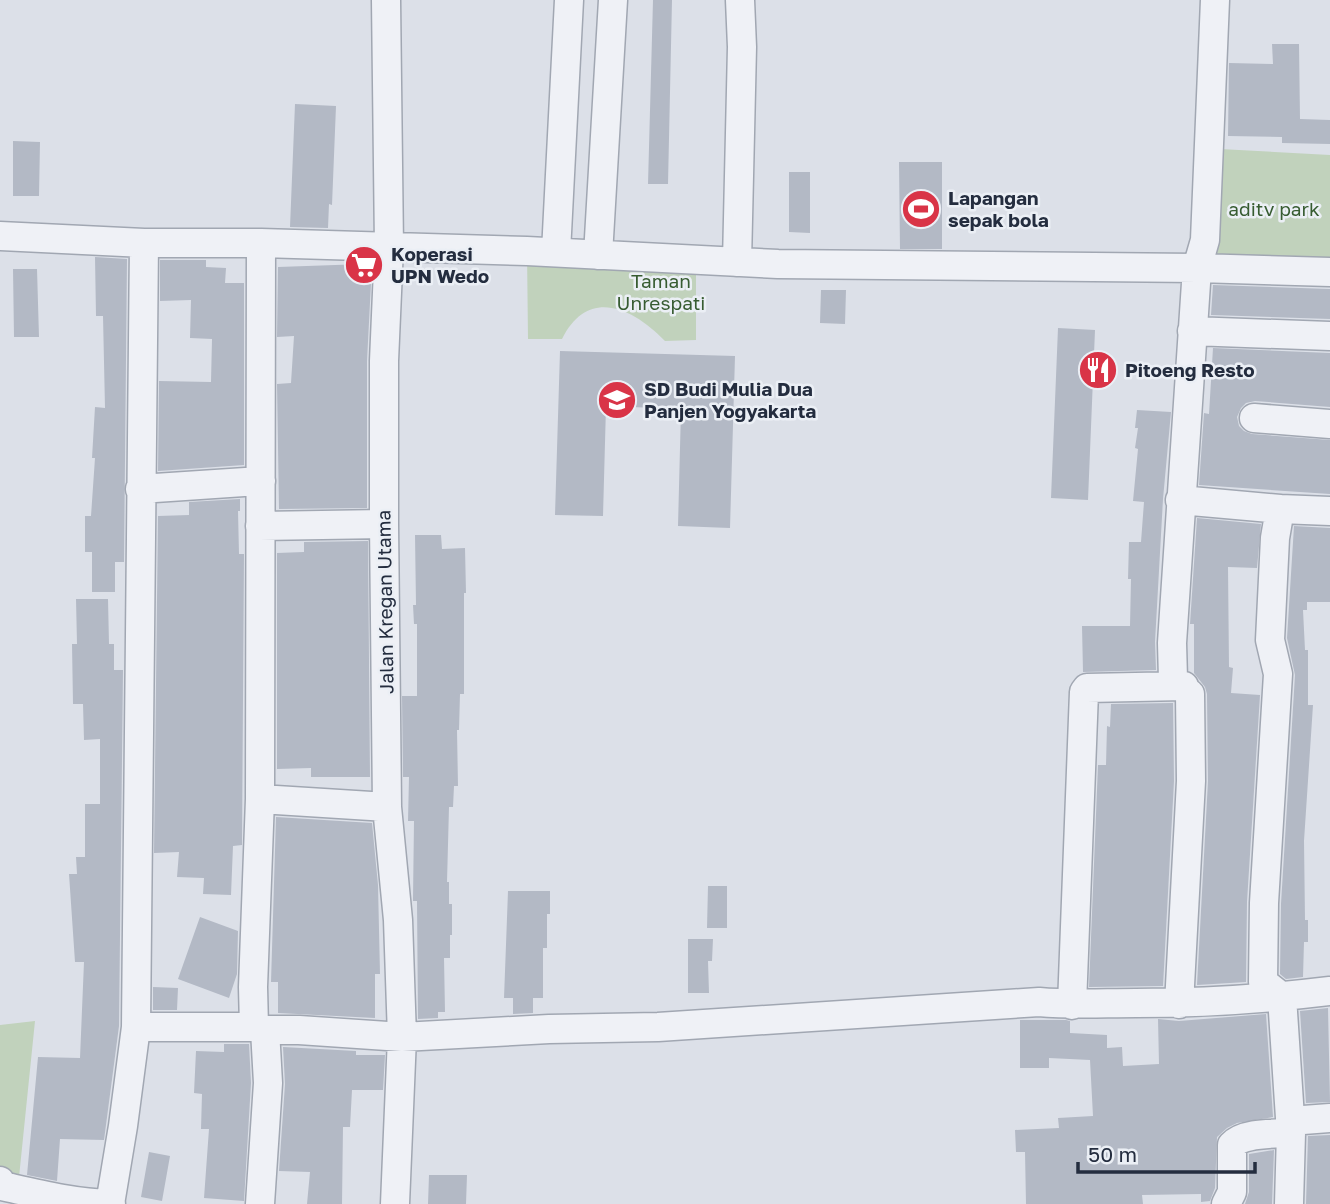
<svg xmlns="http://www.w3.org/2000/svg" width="1330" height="1204" viewBox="0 0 1330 1204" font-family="'Golos Text',sans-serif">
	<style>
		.green { fill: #c1d2bc }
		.building { fill: #b3b9c5 }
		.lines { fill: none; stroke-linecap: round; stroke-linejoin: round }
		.minor-casing { stroke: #a1a7b2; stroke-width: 31 }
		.minor { stroke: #eff1f6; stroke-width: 28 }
		.labels { text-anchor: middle; stroke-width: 5; stroke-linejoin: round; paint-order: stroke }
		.poi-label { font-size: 19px; font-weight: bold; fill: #242d3f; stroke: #ebeff5; text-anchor: start }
		.park-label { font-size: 19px; fill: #375c31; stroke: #ebeff5 }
		.street-label { font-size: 19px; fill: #242d3f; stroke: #ebeff5 }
	</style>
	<rect width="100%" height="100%" fill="#dce0e8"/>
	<path class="green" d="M1220,149L1330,155V269L1215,263Z
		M527,251L696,260V340L665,341C632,307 588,287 562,339H528Z
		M35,1021L18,1187L0,1185V1025Z"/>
	<path class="building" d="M653,0H672L668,184H648Z
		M1272,44H1299L1300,119L1330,120V144L1282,143V137L1228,136L1229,63L1273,64Z
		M295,104L336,106L332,205L329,204L328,228L290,227Z
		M13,141L40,142L39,196H13Z
		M899,162H942V249H900Z
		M789,172H810V233L789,232Z
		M95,257L127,259L124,562H115V592H92V552H85V516H91L95,458H92L95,407L105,408L103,316H96Z
		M160,260H206V267L226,268L225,283H244V465L158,471L159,381L211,382L212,339L190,338L191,300L160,301Z
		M364,264L363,283H371L367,361V508L279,509L277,384L291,383L294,336L277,337L278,267Z
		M13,269H37L39,337H14Z
		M1213,285L1330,289V319L1211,315Z
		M821,290H846L845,324L820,323Z
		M1058,328L1095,330L1088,500L1051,498Z
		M1213,348L1330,353V407L1255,401L1246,403L1241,408L1237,417L1239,426L1244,431L1252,434L1330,440V494L1199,485L1204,413L1209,414Z
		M560,351L735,356L730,528L678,526L681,409L606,406L603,516L555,515Z
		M1137,410L1171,412L1163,499L1155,642L1156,670L1083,672L1082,626H1130L1131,579H1128L1129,542H1141L1144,502L1133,501L1138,449L1135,448L1138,428H1135Z
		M240,499V511H238L239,554H244L242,845L233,846L231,895L203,894L204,878L177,877L179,852L154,853L158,516L189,515V502Z
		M1197,518L1261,524L1257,568L1228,567L1229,667L1233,668L1231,693L1260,695L1247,902L1246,982L1197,985L1208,781L1207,694L1205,687L1194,673V624H1190Z
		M1294,526L1330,528V602H1307V610H1303L1305,650H1308V705H1313L1304,841L1305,920H1308V942H1304L1303,977L1286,979L1280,974L1281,904L1295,675L1287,638Z
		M415,535H441L442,549L465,548L466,593H464V694H460L459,730H457L458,786H454L453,807H449L447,882H449V904H452V935H450V958H444L445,1012H438V1018L418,1019L417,901H413V898L414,821H408L409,777H403L402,696H417V624H414L413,605H416Z
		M368,541L370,777H311V768L277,769V553L304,552V542Z
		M76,599H108L109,644H114V670H123L119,1026L104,1140L60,1139L57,1181L27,1175L38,1057L80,1058L84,962H75L69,874H77L76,857H85V804H100V739L84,740L83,704H73L72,644H77Z
		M1173,703L1174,781L1163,986L1089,987L1098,765H1106L1107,726L1110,727L1111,704Z
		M276,817L372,823L378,885L380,974H375V1018L278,1013V982H271Z
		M708,886H727V928H707Z
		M508,891H550V914H547V948H543V998H533V1013L513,1014V998H504Z
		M200,917L238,931L237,974L229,998L178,979Z
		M688,939H713L712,961H708L709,993H688Z
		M153,987L178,988L177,1010H153Z
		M1328,1008L1330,1102L1306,1103L1300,1011Z
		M1266,1014L1273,1117L1237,1123L1227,1128L1217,1137L1215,1188L1210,1201L1201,1202V1194L1142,1195L1143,1204H1026L1025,1152H1016L1015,1130L1059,1128L1058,1118L1093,1116L1090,1060L1049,1058V1068H1020V1020H1066L1070,1021V1033L1107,1035V1048L1122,1047L1123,1066L1159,1064L1158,1019L1179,1021Z
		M224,1044H249L251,1083L244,1201L204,1198L209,1129H201L202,1094L194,1093L196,1051L224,1052Z
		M283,1047L356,1051V1055H385L383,1090H352L350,1127H343L342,1204H307L310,1172L279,1171L285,1084Z
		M1330,1135V1204H1306L1308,1136Z
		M1274,1150L1272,1204H1245L1249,1192V1154Z
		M149,1152L170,1156L162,1201L141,1197Z
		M429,1175H467L466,1204H428Z"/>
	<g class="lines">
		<g class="minor-casing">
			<path id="minor" d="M386,0L389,247L384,361V524L387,807L398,920L402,1037L395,1204
				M0,236L144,243H261L527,251L778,264L1197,268L1330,272
				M556,252L569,0
				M598,255L613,0
				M737,262L742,47L740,0
				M1192,331L1330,336
				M1254,418L1330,424
				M140,489L261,481
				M1180,500L1280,509
				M260,526L384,524
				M260,799L387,807
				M1179,1004L1191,781L1190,694L1173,679L1172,643L1197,268L1205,240L1215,0
				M1072,1005L1084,692L1087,688L1184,686
				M136,1027H254L253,987L260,799L261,243
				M1290,1121L1330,1118
				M0,1181L2,1186C38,1194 74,1203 111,1204
				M110,1204L123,1126L136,1027L144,243
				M260,1204L268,1083L265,1030H299L402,1037L549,1029L658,1027L1039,1002C1071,1005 1103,1003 1136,1003C1201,1003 1265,999 1330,991
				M1226,1204L1232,1192V1145C1244,1132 1274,1134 1291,1133
				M1289,1204L1291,1133L1282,997L1263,982L1264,903L1278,674L1270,640L1275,538L1280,509L1330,511"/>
		</g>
		<use href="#minor" class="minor"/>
	</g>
	<defs>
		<g id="stadium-disc" transform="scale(2.0125)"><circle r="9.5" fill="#d93447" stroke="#ebeff5"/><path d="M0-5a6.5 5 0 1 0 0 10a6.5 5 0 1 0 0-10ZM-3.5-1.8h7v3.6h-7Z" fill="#fff"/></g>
		<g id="supermarket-disc" transform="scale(2.0125)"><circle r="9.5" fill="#d93447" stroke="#ebeff5"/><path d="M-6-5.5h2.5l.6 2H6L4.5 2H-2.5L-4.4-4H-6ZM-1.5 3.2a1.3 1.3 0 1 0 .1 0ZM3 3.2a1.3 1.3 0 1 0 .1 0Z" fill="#fff"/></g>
		<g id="restaurant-disc" transform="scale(2.0125)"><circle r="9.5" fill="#d93447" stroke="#ebeff5"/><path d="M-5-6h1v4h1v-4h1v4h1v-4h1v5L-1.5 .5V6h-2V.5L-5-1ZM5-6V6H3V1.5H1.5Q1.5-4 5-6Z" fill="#fff"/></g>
		<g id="school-disc" transform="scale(2.0125)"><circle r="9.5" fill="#d93447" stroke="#ebeff5"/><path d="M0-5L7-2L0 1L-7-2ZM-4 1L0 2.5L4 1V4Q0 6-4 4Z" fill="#fff"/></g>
	</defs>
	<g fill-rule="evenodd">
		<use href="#stadium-disc" x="921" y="209"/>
		<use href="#supermarket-disc" x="364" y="265"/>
		<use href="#restaurant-disc" x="1098" y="370"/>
		<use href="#school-disc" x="617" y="400"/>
	</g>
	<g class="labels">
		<g class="poi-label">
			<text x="948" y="205">Lapangan<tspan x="948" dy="22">sepak bola</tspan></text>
			<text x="391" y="261">Koperasi<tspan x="391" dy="22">UPN Wedo</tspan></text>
			<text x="1125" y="377">Pitoeng Resto</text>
			<text x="644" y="396">SD Budi Mulia Dua<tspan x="644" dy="22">Panjen Yogyakarta</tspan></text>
		</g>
		<g class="park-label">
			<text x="1274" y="216">aditv park</text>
			<text x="661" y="288">Taman<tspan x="661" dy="22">Unrespati</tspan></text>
		</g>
		<g class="street-label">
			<text transform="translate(385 602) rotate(-91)" y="7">Jalan Kregan Utama</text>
		</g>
	</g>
	<path d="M1078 1162v10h177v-10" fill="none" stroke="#242d3f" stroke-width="3.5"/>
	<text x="1088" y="1162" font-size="21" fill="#242d3f" stroke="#ebeff5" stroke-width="5" paint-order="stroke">50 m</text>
</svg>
